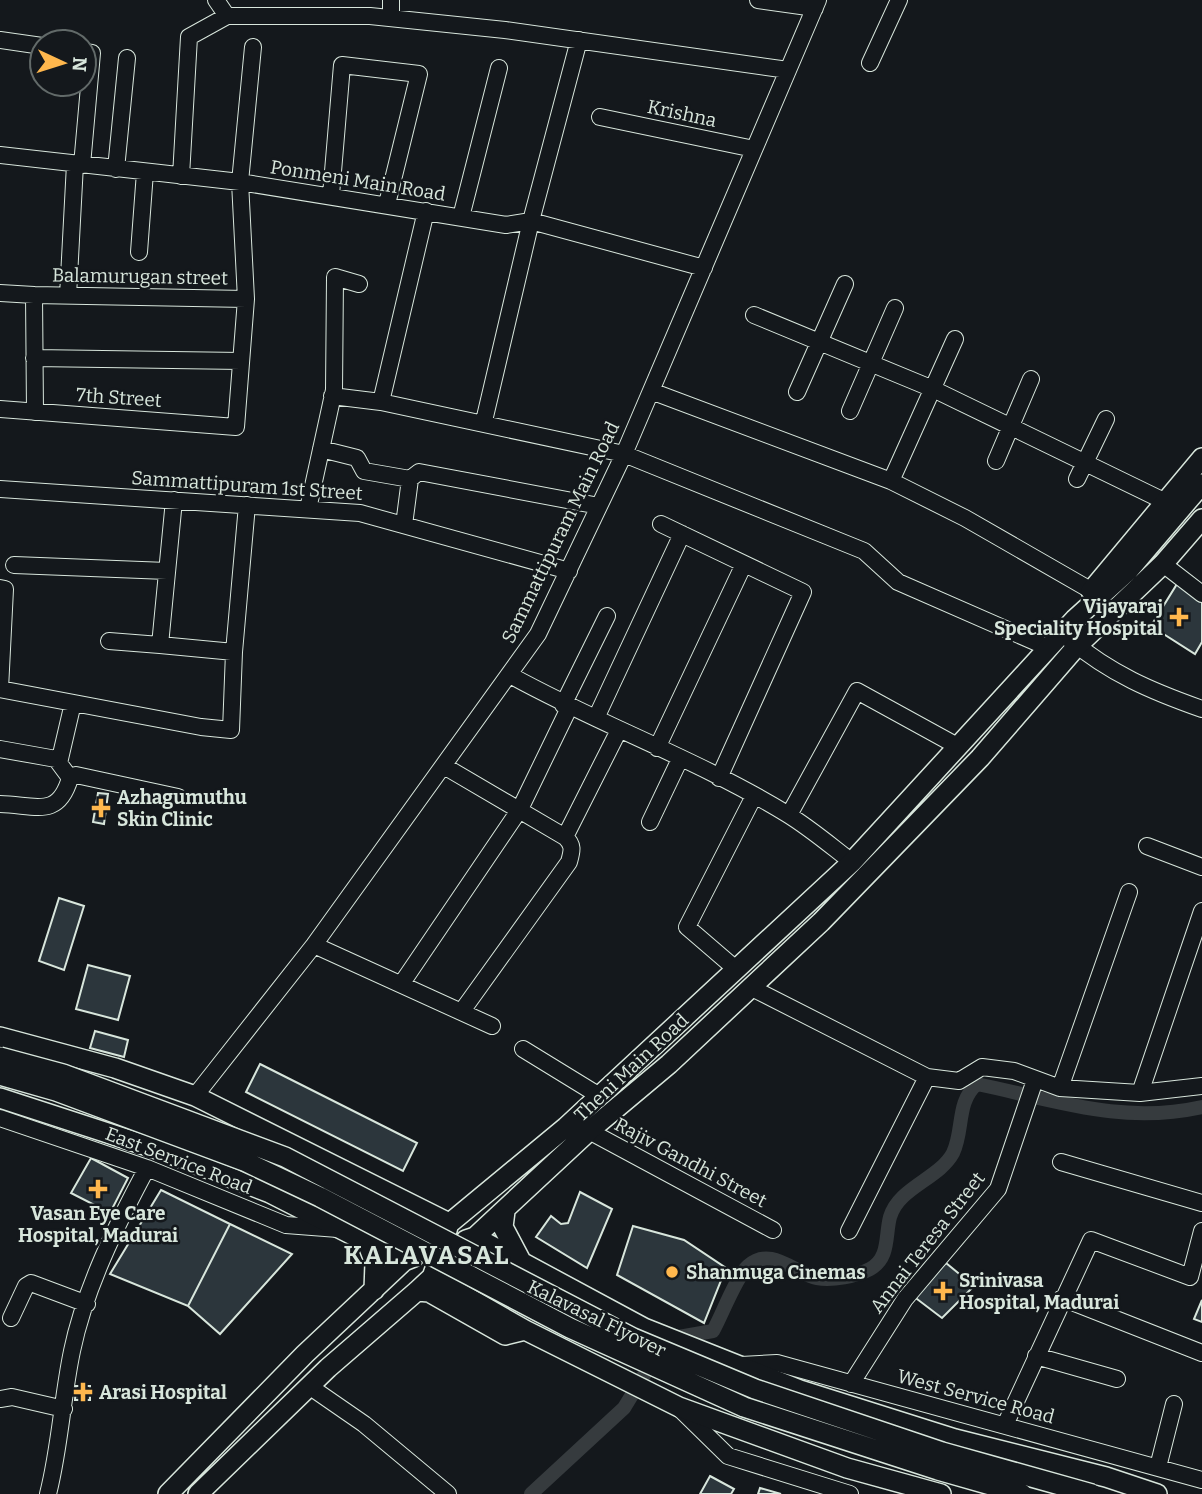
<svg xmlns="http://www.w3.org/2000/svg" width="1202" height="1494" viewBox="0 0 1202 1494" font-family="Bitter,serif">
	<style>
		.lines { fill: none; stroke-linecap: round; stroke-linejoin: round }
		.canal { stroke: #363b3e; stroke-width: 14 }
		.building { fill: #2c363c; stroke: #d8e6dc; stroke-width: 2 }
		.minor-casing { stroke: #d8e6dc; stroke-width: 18 }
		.major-casing { stroke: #d8e6dc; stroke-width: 22 }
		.minor { stroke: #14181c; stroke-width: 16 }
		.major { stroke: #14181c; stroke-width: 19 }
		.major-bridge-casing { stroke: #d8e6dc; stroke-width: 22; stroke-linecap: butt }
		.major-bridge { stroke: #14181c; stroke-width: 19 }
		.poi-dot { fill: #ffb74d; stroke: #14181c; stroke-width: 2.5 }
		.labels { text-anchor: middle; stroke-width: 5; stroke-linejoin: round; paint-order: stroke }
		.street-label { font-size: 19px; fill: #d8e6dc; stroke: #14181c }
		.poi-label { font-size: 19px; font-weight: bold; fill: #d8e6dc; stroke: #14181c; text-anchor: start }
		.district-label { font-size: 26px; font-weight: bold; letter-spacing: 2px; fill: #d8e6dc; stroke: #14181c }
	</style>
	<rect width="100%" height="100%" fill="#14181c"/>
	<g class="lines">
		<path class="canal" d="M673,1338L713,1331C722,1315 736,1277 748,1266C771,1245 795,1274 817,1278C832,1281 857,1276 870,1269C890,1258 885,1236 890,1217C899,1187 939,1179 953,1153C964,1130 956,1102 977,1084C1055,1100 1121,1125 1202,1107
			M531,1494L624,1408L655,1357"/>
	</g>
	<path class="building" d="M1177,584L1202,600V642L1195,654L1151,626Z
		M98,793L108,794L104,824L93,822Z
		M59,898L84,906L64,970L39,961Z
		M88,965L130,976L118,1020L76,1009Z
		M95,1031L128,1040L124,1057L90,1048Z
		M260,1064L417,1143L403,1171L246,1092Z
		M91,1158L128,1178L110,1213L71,1193Z
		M161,1190L230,1224L188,1306L110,1274Z
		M580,1192L612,1209L587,1268L536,1237L551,1216L561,1224L568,1223Z
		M230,1224L292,1254L220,1334L188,1306Z
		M633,1226L684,1240L726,1268L704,1323L617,1275Z
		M946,1263L974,1286L942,1318L913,1296Z
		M1202,1300V1322L1194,1319Z
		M76,1386H90V1400H75Z
		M710,1476L734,1489L731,1494H700Z
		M760,1488L781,1494H758Z"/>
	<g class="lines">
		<g class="minor-casing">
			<path id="minor" d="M216,0L227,16H370L505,30L788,70
				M758,0L815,8
				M391,18V0
				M0,40L42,46
				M870,63L899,0
				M600,117L754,149
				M0,155L240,182L506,225L531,221L704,268
				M82,165L92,53L84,52
				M116,169L127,58
				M181,176L189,37L227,16
				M331,195L342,65L419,74L387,204
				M461,217L499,68
				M139,252L145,172
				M0,293L34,295
				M68,296L75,164
				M754,315L933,389L1166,502
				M34,358L241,361
				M651,391L891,481L955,339
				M797,392L845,284
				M332,396L381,402L426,211
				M381,402L624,454L864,551L898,582L1049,648
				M0,409L236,427L246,299
				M850,411L895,308
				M35,412L34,295L246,299L240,182L253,47
				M484,421L531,221L579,40
				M321,449L357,458L364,471L410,479L404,525
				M996,461L1031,379
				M410,479L419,472L599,506
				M1077,479L1106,419
				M891,481L965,518L1092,591
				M0,489L360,513L569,571
				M308,509L334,390L335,277L359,284
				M661,524L803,592L719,778
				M1163,564L1202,594
				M14,565L167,571
				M0,588L5,589L0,689L201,727L231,730L234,652L247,505
				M1069,639C1111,674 1151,691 1202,709
				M109,641L160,645L174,500
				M160,645L234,652
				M510,675C600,725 699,760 787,814C810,828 831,846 852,862
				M563,705L607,616
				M596,718L682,534
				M657,748L744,564
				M0,749L56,759L70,778
				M59,763L73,703
				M444,766L565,837C574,845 572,851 569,862L462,1011
				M0,804C36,805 58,819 70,778L76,775L178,797
				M789,815L857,691L959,747
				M650,822L680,759
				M565,837L619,730
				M1147,846L1202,867
				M314,945L492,1026
				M737,970L687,927L754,796
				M402,983L520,809L569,708
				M750,987L927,1077L959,1081L982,1067L1014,1071L1060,1088L1140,1093L1202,1086
				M523,1049L598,1095
				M1060,1088L1129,892
				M1140,1093L1202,911
				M195,1096L314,945L538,634L624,454L818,0
				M0,1118L147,1168L286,1225L338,1229
				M589,1131L773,1230
				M1061,1162L1202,1203
				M849,1231L927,1077
				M1062,1298L1202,1353
				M11,1318L26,1286L31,1283L87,1304
				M1036,1356L1117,1379
				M741,1365L777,1363L1202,1480
				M851,1384L905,1299L998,1189L1035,1080
				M309,1386L364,1424L448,1494
				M0,1399L12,1397L64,1409
				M680,1409L728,1456L850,1494
				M1005,1425L1091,1240L1190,1277L1202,1231
				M1158,1467L1174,1404
				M48,1494C60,1447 62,1399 72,1351C85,1288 117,1224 147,1168"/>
		</g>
		<g class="major-casing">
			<path id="major" d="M1091,591L1202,458
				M0,1037L115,1068L195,1096L449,1223L446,1234
				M0,1098L163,1151L270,1193L404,1261L414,1257
				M505,1211L503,1227L522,1263
				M366,1240L375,1263L374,1290
				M466,1240L475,1237L644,1328L800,1390L955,1439L1106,1477L1157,1494
				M436,1266L432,1277L525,1330L679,1407L847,1468L941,1494
				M417,1291L429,1292L505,1335L525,1330
				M168,1494L305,1354L404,1261L566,1127L852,862L1075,619L1128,571L1202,484
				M198,1494L328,1368L417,1291L589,1131L669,1064L821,922L980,758L1077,646L1163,564L1202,519"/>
		</g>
		<use href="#minor" class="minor"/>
		<use href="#major" class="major"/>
		<g class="major-bridge-casing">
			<path id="major-bridge" d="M0,1057L63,1074L285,1157L633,1338L755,1389L942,1452L1092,1494
				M0,1075L56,1091L244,1161L320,1197L570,1328L744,1407L938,1470L1022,1494"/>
		</g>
		<use href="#major-bridge" class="major-bridge"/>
	</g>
	<g class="poi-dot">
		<path d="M1175.5 606.5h7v7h7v7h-7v7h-7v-7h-7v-7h7z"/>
		<path d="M97.5 797.5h7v7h7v7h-7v7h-7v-7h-7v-7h7z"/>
		<path d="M94.5 1178.5h7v7h7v7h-7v7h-7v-7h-7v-7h7z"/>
		<circle cx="672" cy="1272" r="7"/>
		<path d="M939.5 1280.5h7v7h7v7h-7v7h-7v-7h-7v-7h7z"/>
		<path d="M79.5 1381.5h7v7h7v7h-7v7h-7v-7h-7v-7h7z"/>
	</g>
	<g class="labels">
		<g class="street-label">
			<text transform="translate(682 113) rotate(12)" y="7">Krishna</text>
			<text transform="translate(358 180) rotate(9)" y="7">Ponmeni Main Road</text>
			<text transform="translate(140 276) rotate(1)" y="7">Balamurugan street</text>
			<text transform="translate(119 397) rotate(4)" y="7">7th Street</text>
			<text transform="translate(247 485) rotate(4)" y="7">Sammattipuram 1st Street</text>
			<text transform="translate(560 532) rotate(-64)" y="7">Sammattipuram Main Road</text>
			<text transform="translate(631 1067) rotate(-43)" y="7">Theni Main Road</text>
			<text transform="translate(179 1160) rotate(21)" y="7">East Service Road</text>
			<text transform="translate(691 1162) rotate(28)" y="7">Rajiv Gandhi Street</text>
			<text transform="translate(927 1242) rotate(-52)" y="7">Annai Teresa Street</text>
			<text transform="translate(597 1318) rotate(26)" y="7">Kalavasal Flyover</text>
			<text transform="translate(976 1396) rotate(15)" y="7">West Service Road</text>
		</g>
		<g class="poi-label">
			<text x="1163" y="613" text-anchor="end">Vijayaraj<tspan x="1163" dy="22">Speciality Hospital</tspan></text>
			<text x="117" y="804">Azhagumuthu<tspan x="117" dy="22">Skin Clinic</tspan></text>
			<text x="98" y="1220" text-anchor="middle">Vasan Eye Care<tspan x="98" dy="22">Hospital, Madurai</tspan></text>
			<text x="686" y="1279">Shanmuga Cinemas</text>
			<text x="959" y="1287">Srinivasa<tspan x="959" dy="22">Hospital, Madurai</tspan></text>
			<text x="99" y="1399">Arasi Hospital</text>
		</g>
		<g class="district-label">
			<text x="427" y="1264">KALAVASAL</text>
		</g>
	</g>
	<g transform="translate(63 63) rotate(94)"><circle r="33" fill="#14181c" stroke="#626a69" stroke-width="2"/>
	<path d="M0-5L12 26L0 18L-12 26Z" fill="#ffb74d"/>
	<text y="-10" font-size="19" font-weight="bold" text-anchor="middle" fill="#d8e6dc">N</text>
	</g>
</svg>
